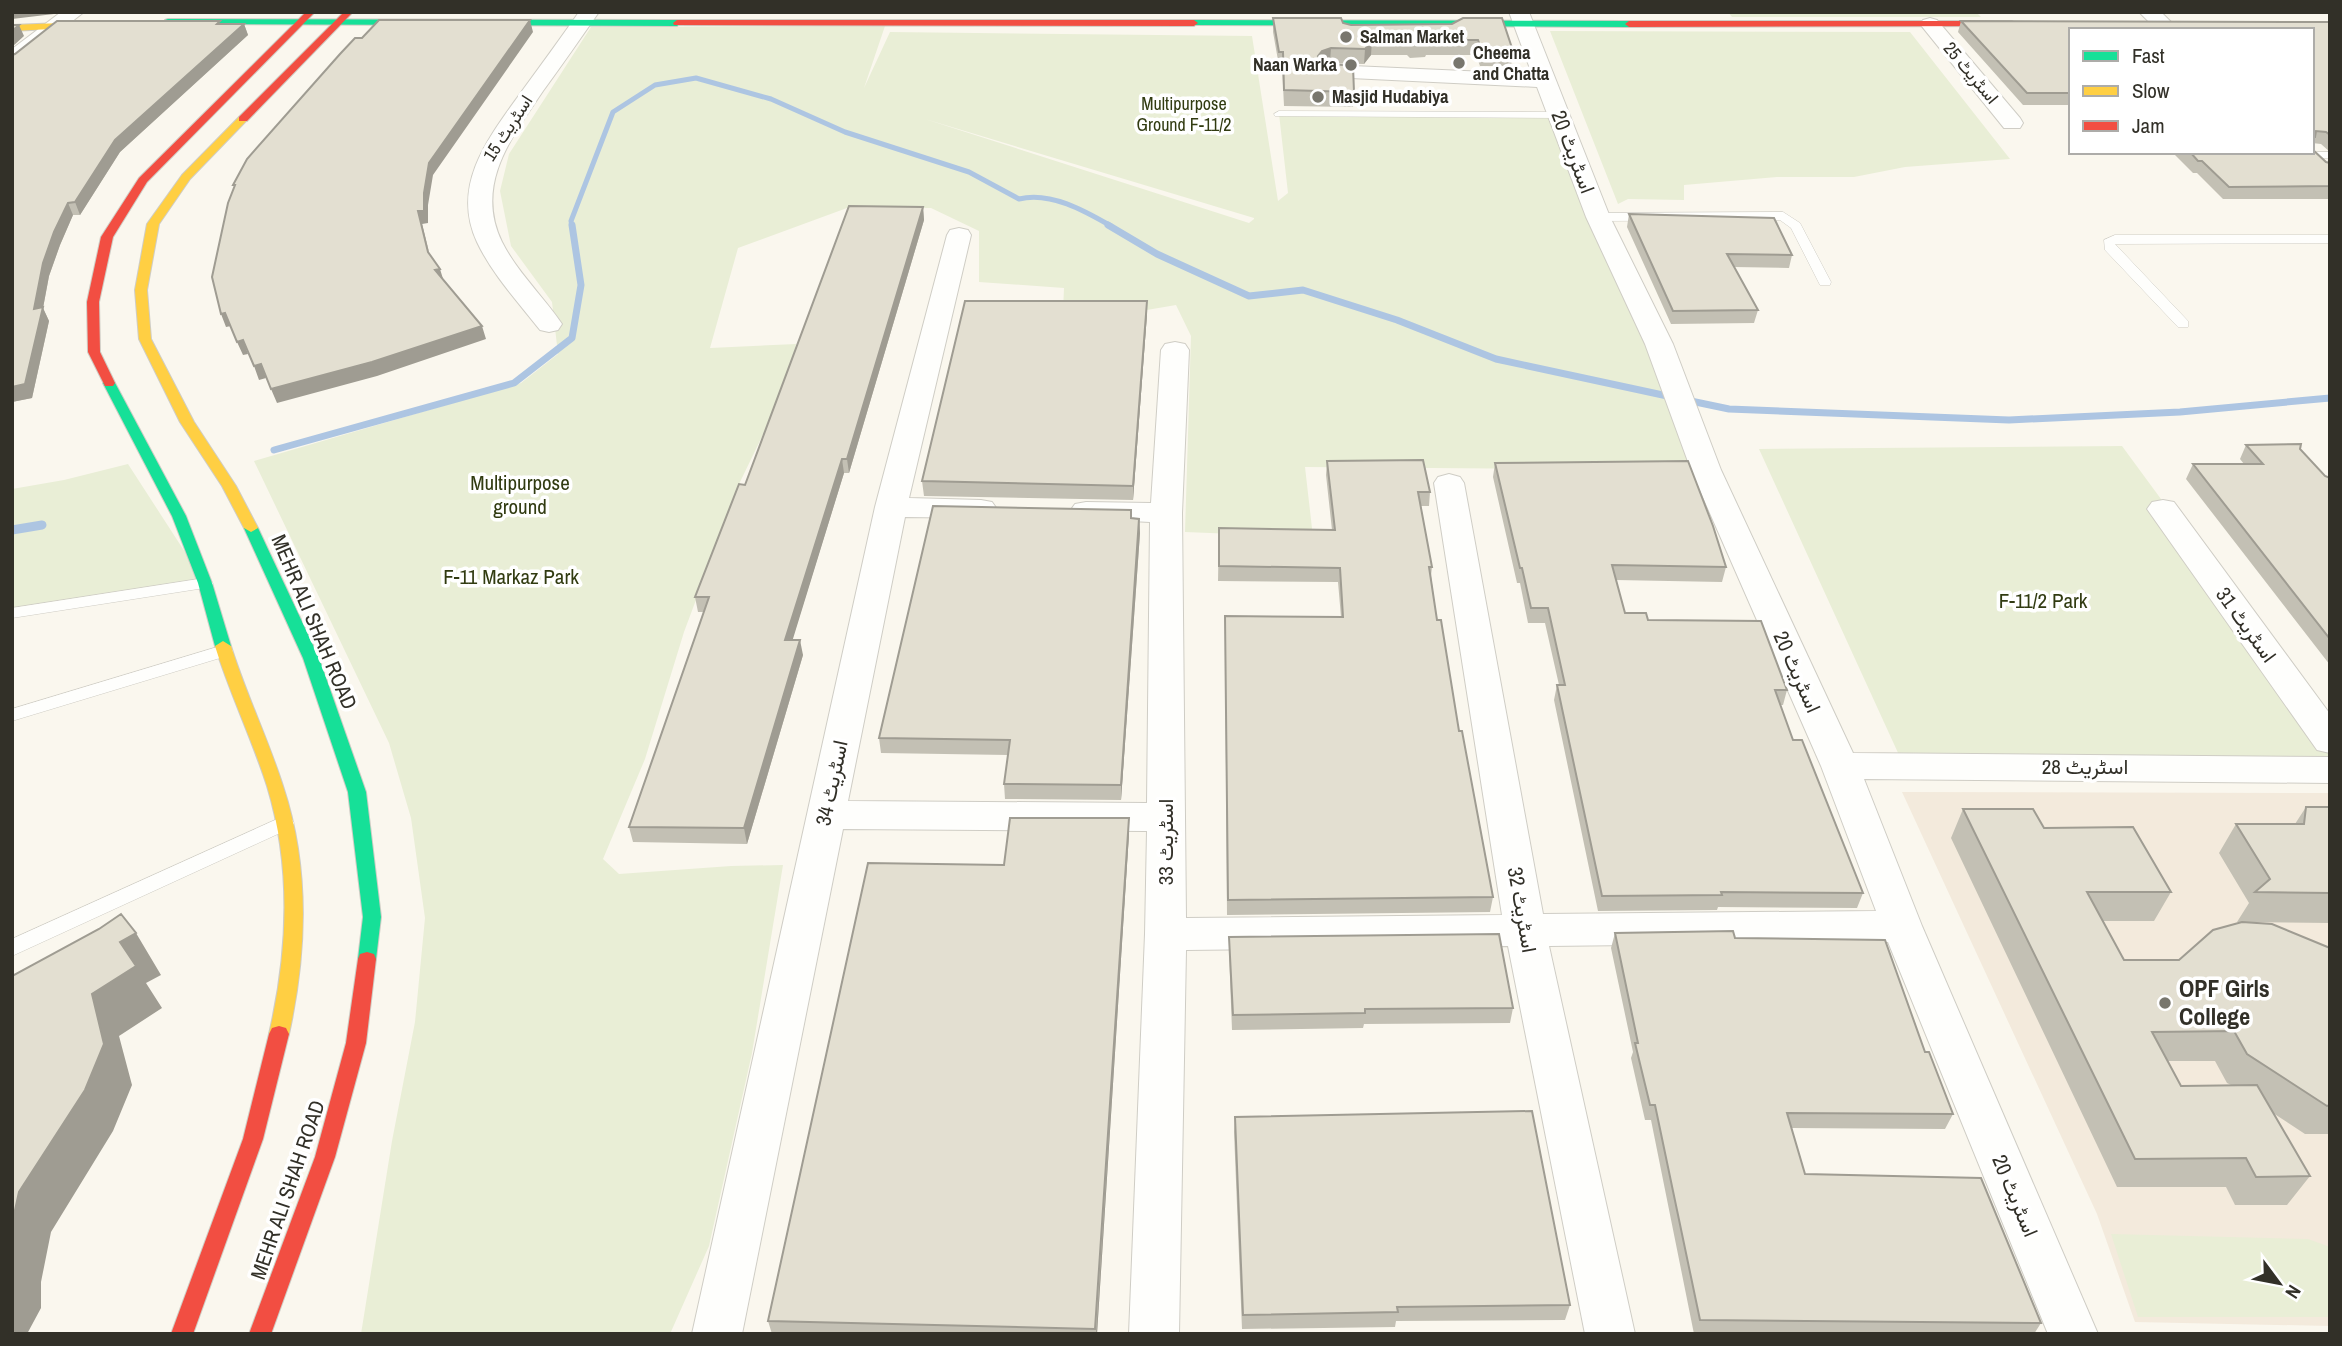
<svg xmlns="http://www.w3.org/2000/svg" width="2342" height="1346" viewBox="0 0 2342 1346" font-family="'Archivo Narrow',Vazirmatn,sans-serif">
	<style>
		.education { fill: #f3eadc }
		.green { fill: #e9eed6; fill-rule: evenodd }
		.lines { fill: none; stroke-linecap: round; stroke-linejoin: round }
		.stream-far2 { stroke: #adc5e2; stroke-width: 5 }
		.stream-far1 { stroke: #adc5e2; stroke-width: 7 }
		.stream { stroke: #adc5e2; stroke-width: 9 }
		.lane-casing { stroke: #cfcdc5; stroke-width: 1 }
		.street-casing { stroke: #cfcdc5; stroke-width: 2 }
		.fast-casing { stroke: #cfcdc5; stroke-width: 2 }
		.slow-casing { stroke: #cfcdc5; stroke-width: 2 }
		.jam-casing { stroke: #cfcdc5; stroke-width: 2 }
		.lane { fill: #fefefc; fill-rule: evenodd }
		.street { fill: #fefefc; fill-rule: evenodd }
		.fast { fill: #16e098; fill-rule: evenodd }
		.slow { fill: #ffcf43; fill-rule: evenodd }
		.jam { fill: #f24e42; fill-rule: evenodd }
		.wall { fill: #c3c0b4; fill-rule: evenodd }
		.shaded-wall { fill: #9f9c92 }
		.building { fill: #e3dfd1; stroke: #9f9c92; stroke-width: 2 }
		.poi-dot { fill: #78766d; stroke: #fff; stroke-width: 2.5 }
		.labels { text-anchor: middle; stroke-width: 7; stroke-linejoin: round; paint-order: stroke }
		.far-poi-label { font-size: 18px; font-weight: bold; fill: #323028; stroke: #fff; text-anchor: start }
		.far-street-label { font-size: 18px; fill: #323028; stroke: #fff }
		.far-park-label { font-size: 18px; fill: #313b11; stroke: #fff }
		.street-label { font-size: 21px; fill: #323028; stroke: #fff }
		.park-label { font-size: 21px; fill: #313b11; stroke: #fff }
		.near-poi-label { font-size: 24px; font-weight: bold; fill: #323028; stroke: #fff; text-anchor: start }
	</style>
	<rect width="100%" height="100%" fill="#faf7ee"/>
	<path class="education" d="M1902,792L2330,793V1326L2135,1322L2097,1214Z"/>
	<path class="green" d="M1728,12H1976L1981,17H1732Z
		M885,26L864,88L890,32L1252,36L1278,201L1288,193L1279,114L1558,115L1706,470L1305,467L1313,537L1185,532L1191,336L1176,305L1141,311H1063L1064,288L979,282V231L931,208H847L738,248L710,348L796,344L786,387L740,482L684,632L645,759L603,859L619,874L731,866L783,865L752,1053L709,1246L670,1334H361L392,1141L415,1022L425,918L411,818L389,743L254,461L521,383L558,354L552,302L511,246L500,191L509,154L591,27ZM925,119L1254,218V219L1249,223Z
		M1550,31L1910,32L2010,159L1905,167L1854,177H1777L1684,185V200L1628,199L1618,204Z
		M2122,446L2330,729V759L1899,755L1759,449Z
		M128,464L205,583L12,608V489L64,480Z
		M2111,1234L2308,1239L2330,1247V1317H2138Z"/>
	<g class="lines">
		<path class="stream-far2" d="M572,226L571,221L613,112L655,85L696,78L771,99L845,132L969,172L1019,199C1050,191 1085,211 1111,226"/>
		<path class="stream-far1" d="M1108,225L1157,254L1249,296L1303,290L1397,320L1496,359L1672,397
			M1686,400L1729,409L2009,420L2180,412L2330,398
			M274,450L514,383L572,338L581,285L572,225"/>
		<path class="stream" d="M12,530L42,525"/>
		<g class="lane-casing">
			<path id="lane" d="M1279,111L1558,112L1563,115L1558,118L1275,116L1274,114Z
				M2330,152V158H2316L2310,155L2316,152Z
				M1783,212L1800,223L1831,282L1830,285H1820L1791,228L1780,220L1598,221L1592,217L1598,213Z
				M2115,235H2330V243L2115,244L2188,321V327H2178L2105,250L2104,240Z
				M205,578L213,583L211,587L12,618V608Z
				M224,645L233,651L230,655L12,721V709Z
				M284,816L291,818L294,823L291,828L12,956V939Z"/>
		</g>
		<g class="street-casing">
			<path id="street" d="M61,12H84L19,63L12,65V49Z
				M579,12H599C580,39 562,65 543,91C512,137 474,184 502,242C517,272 543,296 562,324L558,330L549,332L540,330C518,302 492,274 477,242C450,184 490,136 522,91C541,65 560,39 579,12Z
				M1509,12H1529L1610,217L1673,344L1721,470L1853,753L2330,757V783L1864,779L1922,926L2098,1334H2048L1888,942L1549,946L1635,1334H1585L1508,946L1186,950L1179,1334H1129L1145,934L1147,831L843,829L742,1334H692L875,507L947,235L950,230L959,228L968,230L971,235L909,498L981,500L992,502L997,509L992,516L981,518L905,517L848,801L1147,803L1150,522L1075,518L1070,511L1075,504L1086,502L1151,503L1161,350L1165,344L1175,342L1185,344L1189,350L1182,513L1186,918L1502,915L1434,483L1438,477L1449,474L1460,477L1464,483L1543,914L1876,911L1821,766L1691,470L1645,344L1586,217L1537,87L1330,77L1323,75L1320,71L1323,67L1330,65L1532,74Z
				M2139,12H2161L2179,30H2157Z
				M1930,18L1937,20L2020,118L2023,123L2020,128H2004L1920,24L1923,20Z
				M2163,500L2174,502L2330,714V753L2317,750L2147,509L2152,502Z"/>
		</g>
		<g class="fast-casing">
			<path id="fast" d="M168,19L677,20L681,23L677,26L165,24V20Z
				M1194,20L1629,21L1633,24L1629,27L1191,25L1190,23Z
				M109,379L115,383L186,516L212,583L231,646L228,650H218L215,646L198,583L172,516L103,383Z
				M251,524L258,528L319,658L366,792L381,917L376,959L374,964L367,966L360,964L358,959L363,917L348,792L303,658L244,528Z"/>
		</g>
		<g class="slow-casing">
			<path id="slow" d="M111,21L112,23L108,26L12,31V25Z
				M239,117L248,119L190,179L159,224L147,290L151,339L194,422L236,486L258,528L251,532L244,528L222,486L180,422L139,339L135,290L147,224L182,175Z
				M223,641L231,646C246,694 268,739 283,786C310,867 307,952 289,1034L286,1040L279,1042L272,1040L269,1034C288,952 292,868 267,786C252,739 230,694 215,646Z"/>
		</g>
		<g class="jam-casing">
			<path id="jam" d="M306,12L313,14L147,182L113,237L99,302L100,352L115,383L113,386H105L88,352L87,302L101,237L139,178Z
				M344,12L351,14L247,121H239V117Z
				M677,20H1194L1198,23L1194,26L674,25L673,23Z
				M2012,21L2016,24L2015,26L1629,27L1625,24L1629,21Z
				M367,952L374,954L376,959L366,1043L335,1157L271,1334H249L315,1157L346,1043L358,959L360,954Z
				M279,1026L286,1028L289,1034L263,1139L193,1334H171L243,1139L269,1034L272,1028Z"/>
		</g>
		<use href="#lane" class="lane"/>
		<use href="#street" class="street"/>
		<use href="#fast" class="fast"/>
		<use href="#slow" class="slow"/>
		<use href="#jam" class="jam"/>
	</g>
	<path class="wall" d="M85,12H247L245,13H86Z
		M400,12H552L551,13H400Z
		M806,12H945V13Z
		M1002,12H1336V13H1002Z
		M1360,12H1494L1493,13H1361Z
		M1606,12H1666V13H1606Z
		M2031,12H2242L2241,13H2032Z
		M1273,18L1343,23L1351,25L1452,24L1513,51L1511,66H1480L1476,55H1426L1425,57L1410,58L1407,55H1371L1364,64L1328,63L1354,92L1353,107L1284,106L1282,66H1279L1273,32Z
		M1961,21L2330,22V152L2321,144L2312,143V30H2071V105H2023L1958,32Z
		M222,24H244L248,35L120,152L80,215H73L60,245L49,276L43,308L49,321L32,398L12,402V55Z
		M2172,152H2312L2326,162L2330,163V199H2223L2197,173H2193Z
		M923,207L924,220L849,473H844L792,640L803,655L747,844L633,842L629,827L704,612H698L695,597L745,485Z
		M1629,214L1792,255L1789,268L1734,267L1758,310L1754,323L1671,324L1627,227Z
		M1147,301V314L1133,500L924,496L922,481Z
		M2246,445L2300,449L2325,476L2330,478V665L2186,479L2193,464H2244L2240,459Z
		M1327,461L1430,492L1429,506H1421L1432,567L1431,576L1437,620L1493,897L1490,912L1227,915L1225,630L1341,617L1338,582L1218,581L1219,528L1332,530L1326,475Z
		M1495,463L1726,567L1722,582L1616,580L1625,613L1648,620L1787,690L1783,705H1780L1793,740L1863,893L1857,908L1718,907L1717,910L1598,911L1554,700L1557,685H1559L1545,623H1528L1520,583H1517L1493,477Z
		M1131,510V518L1139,519L1140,533L1121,800L1005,799L1004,784L1008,755L881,753L879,738Z
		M2306,807H2330V923L2237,922L2249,903L2219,853L2236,824H2295Z
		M1963,809L2044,828L2171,892L2154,921H2103L2124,960H2179L2330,948V1134H2305L2273,1113L2310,1176L2287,1205H2235L2226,1187H2117L1951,838ZM2167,1061H2215L2227,1083L2231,1085L2181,1086Z
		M1129,818V834L1097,1334H772L768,1321L1004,865Z
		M1615,933L1735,938L1925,1052L1953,1114L1945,1129L1791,1128L1805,1174L2041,1323L2034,1334H1694L1651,1120H1645L1631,1058L1633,1052L1611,948Z
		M1229,937L1513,1008L1510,1023L1364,1024L1363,1028L1232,1030L1229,952Z
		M1235,1117L1570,1305L1565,1320L1396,1321L1395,1327L1242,1329L1234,1132Z"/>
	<path class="shaded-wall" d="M12,12H57L54,14L12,19Z
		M530,20L533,32L433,175L428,205V223L422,224L432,265L418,211L424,193L429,163Z
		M244,24L248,35L120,152L80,215L75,202L115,140Z
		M19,25L24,36L12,47V31Z
		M1372,40L1371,55L1364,64L1365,49Z
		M1331,48L1330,62L1321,65L1318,56L1322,51Z
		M68,203L73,215L60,245L49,276L43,308L49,321L32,398L12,402V387L34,309L43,263L54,232Z
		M923,207L924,220L849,473L847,459Z
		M440,269L444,282L435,270Z
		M1147,301V314L1133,500V486Z
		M225,313L231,326L226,327L221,314Z
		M482,326L486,339L377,376L277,403L271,389Z
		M243,340L248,354L243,355L237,342Z
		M261,364L266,378L259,380L254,366Z
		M842,459L844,473L788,655L785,640Z
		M1139,519L1140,533L1121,800V785Z
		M800,640L803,655L747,844L744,828Z
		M1129,818V834L1097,1334H1096Z
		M136,933L161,975L146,983L162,1008L119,1036L132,1085L113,1131L51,1232L41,1282V1308L27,1334H12V1224L19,1192L92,994L120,942Z"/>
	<path class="building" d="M1273,18H1341L1343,23L1351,25L1452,24L1463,18H1502L1513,51H1482L1478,40H1427L1426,43H1411L1409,40H1372L1365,49L1331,48L1322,51L1318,56L1323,63L1353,66L1354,92L1284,90L1283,52H1279Z
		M379,20H530L429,163L424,193V211H418L428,252L440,269L435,270L482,326L372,362L271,389L261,364L254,366L243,340L237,342L225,313L221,314L212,277L228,203L235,185H233L247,159L340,54L355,38H362Z
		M57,21H220L217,24H244L115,140L75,202L68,203L54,232L43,263L34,309L43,307L25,384L12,387V55L15,54Z
		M1961,21L2330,22V135L2326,132L2316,131L2315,137H2312V30H2071V93H2027Z
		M12,25H19L12,31Z
		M2312,149L2326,162L2330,163V186L2229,187L2202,161H2198L2190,152H2312Z
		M849,206L923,207L847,459H842L785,640H800L744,828L629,827L709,597H695L739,484L745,485Z
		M1629,214L1774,218L1792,255L1727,254L1758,310L1673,311Z
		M965,301H1147L1133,486L922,481Z
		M2301,444L2300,449L2325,476L2330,478V639L2193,464H2263L2246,445Z
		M1423,460L1430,492H1418L1432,567H1429L1437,620H1441L1459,731H1462L1493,897L1228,900L1225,616L1343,617L1340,568L1219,566V528L1335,530L1327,461Z
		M1688,461L1713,526L1726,567L1612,565L1625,613H1646L1648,620L1761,621L1787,690H1775L1793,740H1802L1863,893L1721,892L1722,895L1602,896L1557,685H1565L1548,608H1531L1522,568H1520L1495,463Z
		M933,506L1131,510V518L1139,519L1121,785L1004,784L1010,740L879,738Z
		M2306,807H2330V893L2255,892L2270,879L2236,824H2304Z
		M1963,809H2033L2044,828L2133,827L2171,892H2087L2124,960H2179L2213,930L2242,922L2272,924L2330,948V1105L2327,1106L2247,1054L2234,1031L2152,1032L2181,1086L2257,1085L2310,1176L2256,1177L2246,1158L2135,1159Z
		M1010,818H1129L1095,1329L768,1321L868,863L1004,865Z
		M121,914L136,933L120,942L136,966L92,994L104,1044L85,1090L19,1192L12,1224V976L99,929Z
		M1733,931L1735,938L1885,940L1925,1052H1929L1953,1114L1787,1113L1805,1174L1981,1178L2041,1323L1700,1320L1655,1105H1650L1635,1043H1638L1615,933Z
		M1499,934L1513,1008L1365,1009V1013L1233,1015L1229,937Z
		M1532,1111L1570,1305L1397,1307L1398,1312L1243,1315L1235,1117Z"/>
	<g class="poi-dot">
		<circle cx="1346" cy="37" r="7"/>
		<circle cx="1459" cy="63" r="7"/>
		<circle cx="1351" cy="65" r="7"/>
		<circle cx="1318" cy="97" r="7"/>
		<circle cx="2165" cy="1003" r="7"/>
	</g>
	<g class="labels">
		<g class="far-poi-label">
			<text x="1360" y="43">Salman Market</text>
			<text x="1473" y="59">Cheema<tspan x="1473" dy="21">and Chatta</tspan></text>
			<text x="1337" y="71" text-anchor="end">Naan Warka</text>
			<text x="1332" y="103">Masjid Hudabiya</text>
		</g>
		<g class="far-street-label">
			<text transform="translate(1971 73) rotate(50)" y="6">اسٹریٹ 25</text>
			<text transform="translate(508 128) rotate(-57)" y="6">اسٹریٹ 15</text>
		</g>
		<g class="far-park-label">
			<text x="1184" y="110">Multipurpose<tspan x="1184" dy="21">Ground F-11/2</tspan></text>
		</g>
		<g class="street-label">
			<text transform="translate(1573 152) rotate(69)" y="7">اسٹریٹ 20</text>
			<text transform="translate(314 622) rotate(67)" y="7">MEHR ALI SHAH ROAD</text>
			<text transform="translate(2246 625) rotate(54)" y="7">اسٹریٹ 31</text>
			<text transform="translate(1797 672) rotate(66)" y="7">اسٹریٹ 20</text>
			<text x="2085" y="774">اسٹریٹ 28</text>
			<text transform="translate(832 783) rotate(-78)" y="7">اسٹریٹ 34</text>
			<text transform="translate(1166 842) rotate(-90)" y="7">اسٹریٹ 33</text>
			<text transform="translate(1522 910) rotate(80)" y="7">اسٹریٹ 32</text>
			<text transform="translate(288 1190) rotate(-71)" y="7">MEHR ALI SHAH ROAD</text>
			<text transform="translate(2015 1196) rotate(67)" y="7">اسٹریٹ 20</text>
		</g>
		<g class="park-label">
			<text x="520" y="490">Multipurpose<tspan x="520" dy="24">ground</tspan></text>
			<text x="511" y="584">F-11 Markaz Park</text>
			<text x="2043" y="608">F-11/2 Park</text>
		</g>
		<g class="near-poi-label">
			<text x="2179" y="997">OPF Girls<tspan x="2179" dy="28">College</tspan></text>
		</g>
	</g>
	<rect width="2342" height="1346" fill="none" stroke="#323028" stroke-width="28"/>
	<rect x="2069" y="28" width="245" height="126" fill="#ffffff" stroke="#adaca9" stroke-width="2"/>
	<rect x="2083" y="51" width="35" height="10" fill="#16e098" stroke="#adaca9" stroke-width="2"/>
	<text x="2132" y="63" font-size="21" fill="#323028">Fast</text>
	<rect x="2083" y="86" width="35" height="10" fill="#ffcf43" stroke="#adaca9" stroke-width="2"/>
	<text x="2132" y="98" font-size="21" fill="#323028">Slow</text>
	<rect x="2083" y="121" width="35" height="10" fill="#f24e42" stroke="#adaca9" stroke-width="2"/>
	<text x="2132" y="133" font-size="21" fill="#323028">Jam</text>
	<g transform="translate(2279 1283) rotate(122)" stroke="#ffffff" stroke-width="5" paint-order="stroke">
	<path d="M0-5L12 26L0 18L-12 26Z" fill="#323028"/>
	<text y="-10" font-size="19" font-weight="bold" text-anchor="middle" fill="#323028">N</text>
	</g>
</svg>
